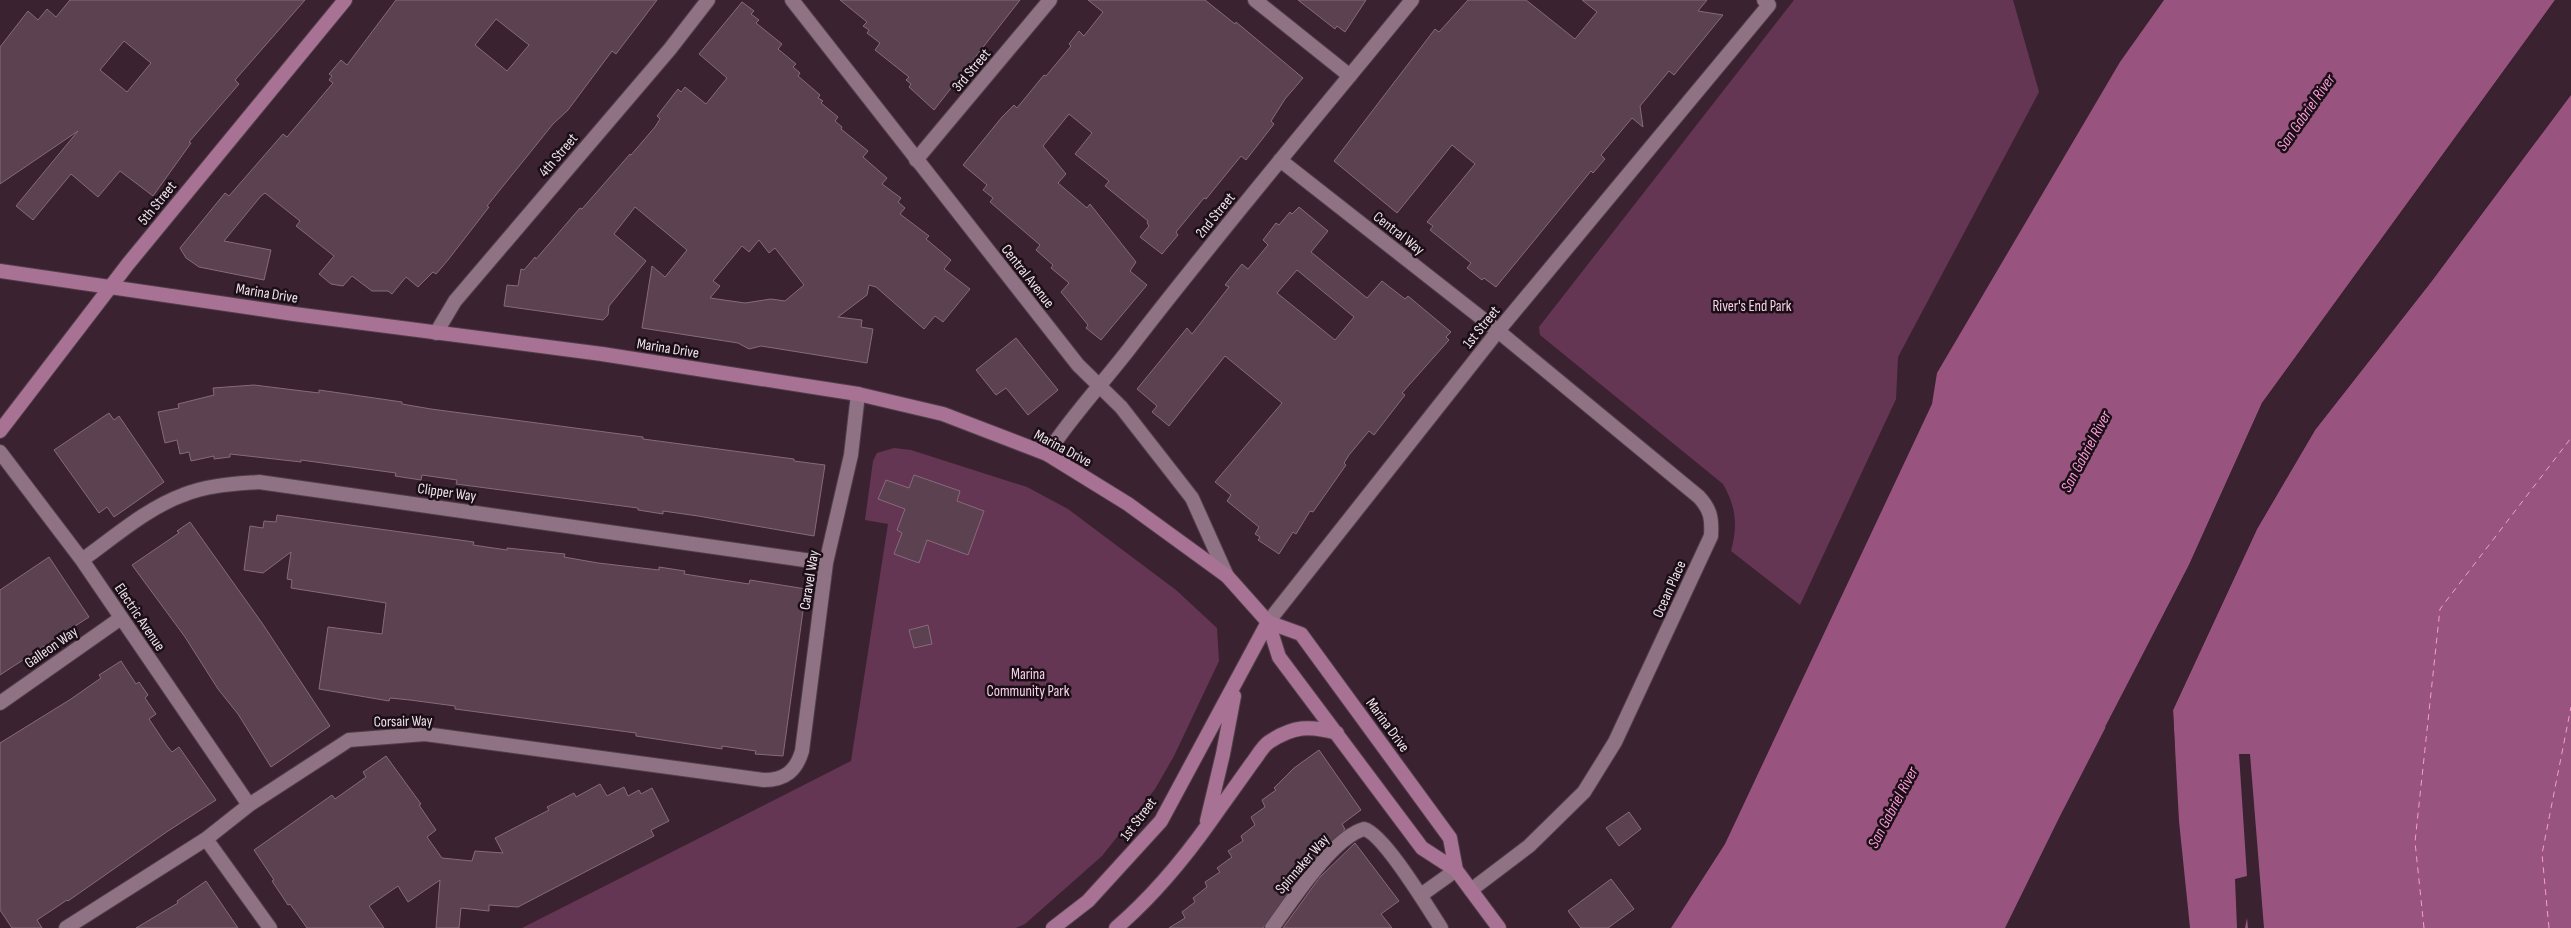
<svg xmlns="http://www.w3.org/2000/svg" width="2571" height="928" viewBox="0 0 2571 928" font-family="'Sofia Sans Condensed',sans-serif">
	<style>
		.green { fill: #653653 }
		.water { fill: #98547f }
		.pier { fill: #3a2231 }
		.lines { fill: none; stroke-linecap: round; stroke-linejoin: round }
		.ferry { stroke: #fa9ad6; stroke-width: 1; stroke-dasharray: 6 5; stroke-linecap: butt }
		.building { fill: #5c4151; stroke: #876a7b; fill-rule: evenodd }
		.minor-casing { stroke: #523e4a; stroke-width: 16 }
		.tertiary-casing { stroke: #523e4a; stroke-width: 16 }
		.secondary-casing { stroke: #523e4a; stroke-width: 16 }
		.minor { stroke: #8f7283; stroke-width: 14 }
		.tertiary { stroke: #8f7283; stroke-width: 14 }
		.secondary { stroke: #a87294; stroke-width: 14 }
		.labels { text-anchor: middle; stroke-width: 5; stroke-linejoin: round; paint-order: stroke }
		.street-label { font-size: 15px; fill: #f2e1ea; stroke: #1a0f16 }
		.park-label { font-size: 15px; fill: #fad1e8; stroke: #1a0f16 }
		.water-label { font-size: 16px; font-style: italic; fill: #fa9ad6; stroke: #1a0f16 }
	</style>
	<rect width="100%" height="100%" fill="#3a2231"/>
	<path class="green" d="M1794,0H2013L2039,92L1898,357L1896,399L1800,605L1731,551C1738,525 1736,507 1723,484L1540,335L1539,327Z
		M894,448L911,450L1027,487L1068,509L1176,590L1217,628L1219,661L1174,756L1155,789L1102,856L1025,924L1016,928H522L851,761L888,524L865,520L873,461L877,453Z"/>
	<path class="water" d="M2164,0H2555L2262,403L2189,565L2059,818L2005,928H1671L1725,844L1932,404L1937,373L2120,62Z
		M2571,95V928H2190L2179,821L2173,710L2257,529L2315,430L2431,282Z"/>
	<path class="pier" d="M2555,0H2558L2264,404L2191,566L2108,728L2105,727L2189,565L2262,403Z
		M2571,93L2431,282L2315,430L2257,529L2173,710L2175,753L2173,752L2171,709L2254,528L2313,428Z
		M2239,754H2250L2264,928H2248L2247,918L2245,928H2237L2235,879L2247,876Z"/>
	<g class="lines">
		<path class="ferry" d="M2424,928L2415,842L2440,609L2571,438
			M2549,928L2542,854L2571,707"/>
	</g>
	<path class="building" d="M70,0H305L235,80L239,84L189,142L191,143L153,196L120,171L98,197L71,174L33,220L16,206L78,131L0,184V47L28,11L38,20L47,9L56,17ZM124,41L151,63L127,92L100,70Z
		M396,0H657L616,54L612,51L568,110L553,124L487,206L489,207L448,260L436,274L433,272L418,287L406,277L392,294L388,291H372L352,276L343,286L331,284L319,274L334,256L296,226L300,221L265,193L261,196L224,241L271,250L264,280L199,267L186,258L180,248L225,193L229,196L283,134L287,137L333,83L329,80L332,76L329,74L341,60L347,65ZM496,19L529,45L507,71L475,45Z
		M840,0H1020L934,110L909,87L911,84L906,80L909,77L875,50L880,43L867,33L869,30L863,26L867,22Z
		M1088,0H1205L1235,24L1236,22L1303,78L1285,99L1271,121L1274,124L1246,160L1241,156L1206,199L1204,198L1176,232L1178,235L1162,254L1140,237L1149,226L1147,223L1148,221L1105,186L1109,181L1075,154L1092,133L1069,114L1043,146L1066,174L1058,183L1087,208L1090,204L1136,262L1130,271L1147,285L1101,340L1086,328L1088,325L1061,292L1069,283L1051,268L1053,265L1036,250L1040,245L990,202L993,198L983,190L987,185L963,165L1002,117L1014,105L1017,108L1044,75L1046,76L1071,46L1069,44L1079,31L1084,36L1103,12Z
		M1298,0H1366L1345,32L1337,26L1335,29Z
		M1468,0H1526L1575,39L1597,12L1582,0H1707L1698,11L1723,15L1674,75L1669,71L1640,106L1643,127L1632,118L1601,155L1605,159L1593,173L1591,171L1496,287L1484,278L1482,280L1467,268L1471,263L1430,230L1433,226L1427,222L1475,164L1452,145L1397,213L1334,161L1435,29L1439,32Z
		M742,2L754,11L751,14L759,20L756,23L782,44L778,49L796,64L793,67L800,73L798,76L820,95L818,98L823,101L821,103L838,117L835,121L842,127L841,129L868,151L863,157L887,178L882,184L901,198L898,202L905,208L900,214L929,236L926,239L951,260L944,269L970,289L943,322L935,316L924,329L876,287L869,285L867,295L838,317L862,320L861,327L873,329L867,363L761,346L749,349L738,343L642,328L652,266L665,277L687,250L635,207L614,234L646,261L609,306L608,315L603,320L504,306L507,285L518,286L521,269L524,270L535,257L536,259L580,208L582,209L630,154L631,155L655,127L660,119L657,116L678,89L681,92L685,87L706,104L727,78L699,54ZM759,240L769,253L775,248L804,285L785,301L771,299L745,303L710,298L720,286L713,281L742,246L749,252Z
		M1299,207L1328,231L1311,252L1367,298L1382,281L1405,299L1408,296L1451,332L1446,337L1449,340L1402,393L1405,395L1374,435L1369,431L1349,455L1344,463L1346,465L1313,512L1310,511L1296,534L1293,532L1279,554L1258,540L1260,537L1255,534L1259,527L1227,501L1231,495L1215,482L1282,403L1225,356L1169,426L1152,412L1157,406L1137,389L1187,328L1192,334L1229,287L1225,285L1242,264L1248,269L1268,245L1263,240L1276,223L1279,225L1290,212L1292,214ZM1297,270L1354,317L1335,340L1277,293Z
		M1016,338L1058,390L1028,415L1006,388L996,395L976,370Z
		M254,385L319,393V390L402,402V404L431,409L643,437V439L794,459V461L825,465L814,536L698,516L663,511V514L638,510V508L456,484L457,480L422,475L421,480L395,476L396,473L301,460V462L230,454V457L214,459V456L191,461L189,452L180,454L177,440L165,443L158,412L179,408L178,404L214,395L213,388Z
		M109,413L114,420L119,416L164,482L114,517L107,507L99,513L54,450Z
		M914,475L960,491L957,501L984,511L968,555L927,540L919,563L894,554L902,533L897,530L905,509L878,499L886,480L909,488Z
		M277,515L474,542L473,545L507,550V548L565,554L564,557L598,563L659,570V567L685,571L684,574L749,584L750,580L806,589L783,756L755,754L756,751L722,746V749L636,736V733L455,709V706L410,700L390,698L389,701L319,689L328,627L382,634L386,603L291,588L292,580L287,579L291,552L263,573L244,570L250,526L263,528L264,521L276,522Z
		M190,522L262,623L330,726L271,767L238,714L218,689L185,637L132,565L179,533L177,531Z
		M49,557L89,617L0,675V590Z
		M928,625L932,644L914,648L909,630Z
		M121,661L136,684L139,682L148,695L145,698L156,714L149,719L167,746L172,752L179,747L216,800L168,831L68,901L67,900L37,920L42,928H12L0,910V743L71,699L101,678L99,675Z
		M1319,750L1361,810L1342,824L1345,829L1307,866L1263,928H1169L1185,918L1182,912L1195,902L1193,898L1207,887L1205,882L1220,872L1217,868L1232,857L1228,851L1243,841L1241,836L1255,825L1251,817L1265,807L1262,800L1276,790L1274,788L1294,768Z
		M386,756L421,804L419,805L436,830L427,837L442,858L472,861L475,851L503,853L495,838L549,810L547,807L574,793L576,797L600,784L607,796L624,787L628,796L639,790L641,794L652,788L669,821L651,830L654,836L518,907L489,905V911L461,908L459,928H436L440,880L408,902L398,886L369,906L384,928H307L290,904L288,905L272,881L274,880L254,850L332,795L335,799L366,777L363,772Z
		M1629,812L1641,829L1619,846L1606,828Z
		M1355,843L1399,901L1381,914L1392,928H1283L1320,877Z
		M1611,879L1634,909L1608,928H1581L1568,911Z
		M206,881L238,928H136L178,903L177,901Z"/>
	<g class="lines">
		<g class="minor-casing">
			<path id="minor" d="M1255,0L1350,76
				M916,160L1050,0
				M1280,160L1498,331L1699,497C1711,510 1712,519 1711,536L1615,742L1584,792L1529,846L1471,890
				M436,333L455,301L670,49L708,0
				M0,452L82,560L249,805
				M1047,454C1072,415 1105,381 1133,344C1223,227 1319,114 1412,0
				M82,560C113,538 147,508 183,495C207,485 233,484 259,482L826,563
				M0,703L121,618
				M206,839L270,928
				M1421,895L1456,870
				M66,928L206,839L249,805L349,740L425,734L764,780C785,780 796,771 802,751L826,563L851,455L858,394
				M1272,928C1291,902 1333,837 1364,829C1384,834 1428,908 1441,928"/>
		</g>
		<g class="tertiary-casing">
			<path id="tertiary" d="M792,0L1078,365L1121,407L1192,498L1227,576
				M1268,622L1498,331L1769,5L1764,0"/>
		</g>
		<g class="secondary-casing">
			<path id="secondary" d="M0,271L294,314L602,354L858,394L943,414L1047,454L1128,504L1227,576L1268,622L1279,657L1422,848L1456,870L1499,928
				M0,431L128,264L345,0
				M1268,622L1301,634L1450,838L1456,870
				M1207,821L1223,754L1234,696
				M1053,928L1088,901L1161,821L1268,622
				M1116,928C1151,898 1183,860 1210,822C1224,802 1238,783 1252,763C1257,757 1262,747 1269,742C1293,726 1310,725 1337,733"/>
		</g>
		<use href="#minor" class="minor"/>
		<use href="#tertiary" class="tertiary"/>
		<use href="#secondary" class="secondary"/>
	</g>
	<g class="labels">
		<g class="street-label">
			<text transform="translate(971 70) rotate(-50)" y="5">3rd Street</text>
			<text transform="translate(558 155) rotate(-50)" y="5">4th Street</text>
			<text transform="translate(157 203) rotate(-51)" y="5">5th Street</text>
			<text transform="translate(1215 215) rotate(-51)" y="5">2nd Street</text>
			<text transform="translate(1399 233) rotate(38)" y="5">Central Way</text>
			<text transform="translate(1028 276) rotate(52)" y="5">Central Avenue</text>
			<text transform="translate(267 293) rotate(9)" y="5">Marina Drive</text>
			<text transform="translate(1481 327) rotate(-51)" y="5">1st Street</text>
			<text transform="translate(668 348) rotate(9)" y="5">Marina Drive</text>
			<text transform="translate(1063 448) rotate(28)" y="5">Marina Drive</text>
			<text transform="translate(447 492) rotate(8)" y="5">Clipper Way</text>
			<text transform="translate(809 580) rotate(-81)" y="5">Caravel Way</text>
			<text transform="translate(1669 589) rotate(-66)" y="5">Ocean Place</text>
			<text transform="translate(140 617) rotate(56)" y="5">Electric Avenue</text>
			<text transform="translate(51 647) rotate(-35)" y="5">Galleon Way</text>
			<text transform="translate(403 721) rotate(-1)" y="5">Corsair Way</text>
			<text transform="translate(1388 725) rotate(54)" y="5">Marina Drive</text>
			<text transform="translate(1138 819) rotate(-53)" y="5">1st Street</text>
			<text transform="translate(1302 864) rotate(-49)" y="5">Spinnaker Way</text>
		</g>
		<g class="park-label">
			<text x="1752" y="311">River's End Park</text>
			<text x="1028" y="679">Marina<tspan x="1028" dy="17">Community Park</tspan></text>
		</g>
		<g class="water-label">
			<text transform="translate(2305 112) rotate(-55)" y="6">San Gabriel River</text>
			<text transform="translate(2085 451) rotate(-62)" y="6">San Gabriel River</text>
			<text transform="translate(1892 807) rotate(-62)" y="6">San Gabriel River</text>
		</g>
	</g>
</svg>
